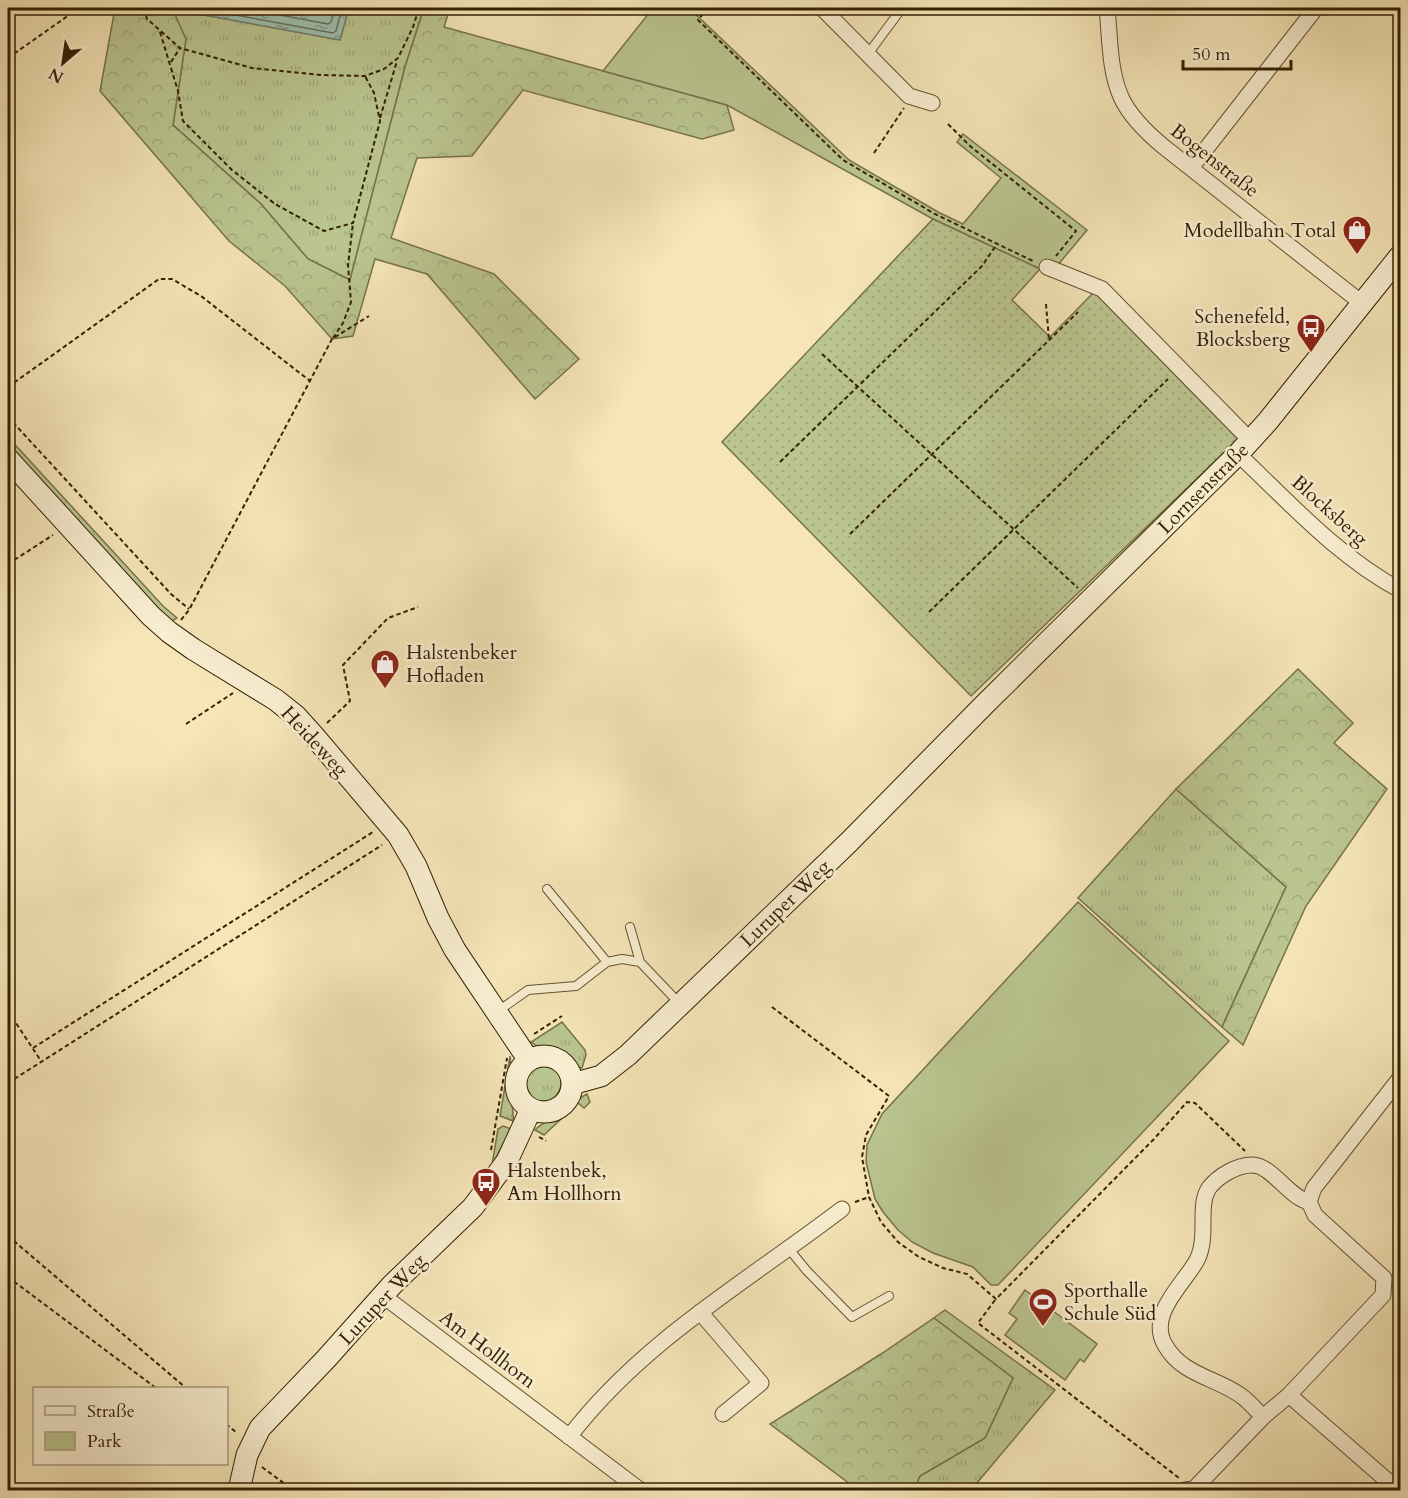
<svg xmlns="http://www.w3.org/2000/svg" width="1408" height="1498" viewBox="0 0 1408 1498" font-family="Cardo,serif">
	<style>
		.grass { fill: url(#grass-tufts); stroke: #77724a; stroke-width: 1.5 }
		.forest { fill: url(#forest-crowns); stroke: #77724a; stroke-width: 1.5 }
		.park { fill: #bac590; stroke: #77724a; stroke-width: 1.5 }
		.garden { fill: url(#garden-dots); stroke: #77724a; stroke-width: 1.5 }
		.water { fill: url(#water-ripples); stroke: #727f6a; stroke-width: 1.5 }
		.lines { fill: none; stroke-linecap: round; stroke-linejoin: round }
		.shore { stroke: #687059; stroke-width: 1.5 }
		.lane-casing { stroke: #645130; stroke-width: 10 }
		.street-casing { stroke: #645130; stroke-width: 17 }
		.secondary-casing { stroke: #342003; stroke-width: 23 }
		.path { stroke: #342003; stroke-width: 2; stroke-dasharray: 4.5 3; stroke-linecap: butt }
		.lane { stroke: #f8eed0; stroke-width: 8 }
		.street { stroke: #f8eed0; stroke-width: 15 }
		.secondary { stroke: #f8eed0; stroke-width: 21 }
		.labels { text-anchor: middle; stroke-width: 5; stroke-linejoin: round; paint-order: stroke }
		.street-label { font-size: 20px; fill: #342003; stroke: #f8eed0 }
		.poi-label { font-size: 20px; fill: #342003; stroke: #f8eed0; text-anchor: start }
	</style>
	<defs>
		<pattern id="grass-tufts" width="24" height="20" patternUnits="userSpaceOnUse" patternTransform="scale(1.5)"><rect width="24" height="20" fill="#bac590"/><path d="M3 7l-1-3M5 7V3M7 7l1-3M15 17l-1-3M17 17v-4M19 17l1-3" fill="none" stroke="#a0a97b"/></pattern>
		<pattern id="forest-crowns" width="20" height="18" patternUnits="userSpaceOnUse" patternTransform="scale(1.5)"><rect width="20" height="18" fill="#bac590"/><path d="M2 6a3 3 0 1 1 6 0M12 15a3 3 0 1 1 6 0" fill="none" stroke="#a0a97b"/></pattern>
		<pattern id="garden-dots" width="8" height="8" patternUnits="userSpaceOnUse" patternTransform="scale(1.5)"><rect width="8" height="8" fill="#bac590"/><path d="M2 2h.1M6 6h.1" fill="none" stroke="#a0a97b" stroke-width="1.8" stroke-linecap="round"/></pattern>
		<pattern id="water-ripples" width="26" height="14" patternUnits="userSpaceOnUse" patternTransform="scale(1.5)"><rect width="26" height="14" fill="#9cbfaf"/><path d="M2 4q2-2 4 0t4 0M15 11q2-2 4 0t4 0" fill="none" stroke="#809b8c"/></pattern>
	</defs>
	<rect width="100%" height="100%" fill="#f5e5b7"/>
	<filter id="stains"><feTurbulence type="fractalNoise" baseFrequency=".00333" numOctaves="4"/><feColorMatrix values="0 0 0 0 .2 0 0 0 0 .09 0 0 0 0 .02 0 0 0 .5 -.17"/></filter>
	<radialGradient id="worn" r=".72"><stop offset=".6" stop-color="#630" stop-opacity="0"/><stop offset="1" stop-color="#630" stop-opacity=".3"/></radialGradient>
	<path class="grass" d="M349,8H424L405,67L350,280L308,259L261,204L173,125L186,39L171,9L340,40Z
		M8,437L163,606L177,618L169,623L8,451Z
		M1176,789L1286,887L1222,1027L1078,898Z
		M562,1022L585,1050L586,1055L582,1068C572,1066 567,1058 558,1053C548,1049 539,1049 531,1042Z
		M510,1056C512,1067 508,1075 508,1086C508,1099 515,1106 513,1121L500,1116Z
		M525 1083a18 18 0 1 1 36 0a18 18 0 1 1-36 0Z
		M587,1094L590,1102L584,1108L578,1103L544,1135L535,1130C543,1121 551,1121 560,1115C571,1109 576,1099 587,1094Z
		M503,1126L511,1129L492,1165L498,1129Z
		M945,1310L1055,1390L971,1490H914L920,1476L985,1438L1013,1378L934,1318Z"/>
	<path class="forest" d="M115,8H172L186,39L173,125L261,204L308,259L350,280L405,67L424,8H450L444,27L727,105L734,130L702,139L523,90L472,156L417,158L391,238L494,274L579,359L535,399L427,274L375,259L353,336L332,339L285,286L229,241L100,91Z
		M1298,669L1353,723L1334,743L1387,789L1306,906L1243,1045L1222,1027L1286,887L1176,789Z
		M934,1318L1013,1378L985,1438L920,1476L914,1490H858L770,1424L881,1354Z"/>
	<path class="park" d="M653,8H689L849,160L938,212L963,224L1001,178L957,142L963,134L1087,230L1057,266L1040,269L933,219L727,105L603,71Z
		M1078,902L1229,1041L998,1285H991L973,1267L933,1253L912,1242L898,1230L883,1212L875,1199L866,1162L867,1145L882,1114Z
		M1025,1290L1097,1344L1084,1362L1080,1359L1065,1380L1005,1335L1017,1319L1009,1313Z"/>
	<path class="garden" d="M933,219L1040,269L1012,300L1050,337L1094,292L1238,439L971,696L722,442Z"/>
	<path class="water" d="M172,8H349L340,40L171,9Z"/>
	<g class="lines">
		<path class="shore" d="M197,8L333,33L336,31L342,8
			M242,8L328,24L331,22L335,8"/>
		<g class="lane-casing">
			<path id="lane" d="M868,54L902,8
				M547,889L607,962
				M630,927L640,962L679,1003
				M498,1011L528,990L576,986L607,962L622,959L640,962
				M789,1249L807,1271L852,1317L889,1296"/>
		</g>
		<g class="street-casing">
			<path id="street" d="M822,8L909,96L932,103
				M1107,8C1110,36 1109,70 1121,97C1130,117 1147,133 1164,147L1363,304
				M1191,168L1316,8
				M1047,267L1102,289L1250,440
				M1238,454C1288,501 1338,557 1400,590
				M382,1295L640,1490
				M700,1312L761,1383L723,1414
				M1289,1395L1383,1295L1384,1278L1315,1215L1309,1202L1314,1188L1400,1078
				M1263,1417C1256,1410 1249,1401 1240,1395C1214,1377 1182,1375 1165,1345C1147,1314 1184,1284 1197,1260C1209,1236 1197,1206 1209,1188C1218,1176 1237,1165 1252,1165C1272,1165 1288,1197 1309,1202
				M569,1437C642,1341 748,1281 842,1209
				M1185,1490L1194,1489L1263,1417L1289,1395L1398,1490"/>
		</g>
		<g class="secondary-casing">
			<path id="secondary" d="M8,459L151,616L169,632L193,649L276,700L296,716L314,736L398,835L416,866L438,918L455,950L528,1059
				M516 1084a28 28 0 1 1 56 0a28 28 0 1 1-56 0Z
				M572,1084L601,1076L628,1055L849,842L986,703L1238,454L1268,421L1400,256
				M239,1490L247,1455L260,1428L326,1359L392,1285L473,1207L507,1161L531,1109"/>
		</g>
		<path class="path" d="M146,8L145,11L147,19L180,48L252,68L321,75L365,76L384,69L398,58L413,27L419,8
			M708,8L698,20L843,160L935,214L1033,261
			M160,32L178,91L183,121L232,170L275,204L324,231L353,223L380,121L374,93L365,76
			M8,58L79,8
			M171,62L180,48
			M380,118L397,61
			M948,124L970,146L1076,231L1056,256
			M874,153L904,108
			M1046,304L1049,340
			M333,338L343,323L351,302L348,265L353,223
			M822,354L1078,588
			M8,387L159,279H172L201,296L310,381
			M8,417L171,594L189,609
			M780,462L982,266L997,244
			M850,534L1078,312
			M8,564L53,535
			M929,612L1168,379
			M181,620L189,610L332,339L369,316
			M327,723L350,701L343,665L388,618L418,607
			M186,724L233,693
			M772,1007L889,1096L866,1135L862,1157L869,1197L881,1222L898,1242L919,1257L943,1268L967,1274L996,1299L1154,1139L1187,1102L1195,1103L1245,1151
			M8,1011L41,1061
			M534,1034L562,1016
			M33,1048L373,832
			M8,1083L382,845
			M539,1137L546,1141
			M491,1150L507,1058
			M855,1202L869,1197
			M8,1236L186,1388
			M8,1277L156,1388
			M995,1300L978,1323L1179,1478
			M226,1424L237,1433
			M262,1467L293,1490"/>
		<use href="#lane" class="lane"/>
		<use href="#street" class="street"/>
		<use href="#secondary" class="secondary"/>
	</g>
	<defs>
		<g id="shop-pin" transform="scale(1.5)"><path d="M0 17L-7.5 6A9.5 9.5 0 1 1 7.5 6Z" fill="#8f2418" stroke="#f8eed0"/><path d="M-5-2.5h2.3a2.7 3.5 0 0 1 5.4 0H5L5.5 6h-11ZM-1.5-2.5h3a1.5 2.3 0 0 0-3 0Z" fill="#fff"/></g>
		<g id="bus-pin" transform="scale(1.5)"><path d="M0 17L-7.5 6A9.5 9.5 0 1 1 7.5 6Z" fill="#8f2418" stroke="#f8eed0"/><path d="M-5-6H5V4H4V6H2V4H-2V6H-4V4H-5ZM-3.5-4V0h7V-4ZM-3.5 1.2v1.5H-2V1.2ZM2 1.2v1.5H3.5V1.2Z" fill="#fff"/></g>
		<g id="stadium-pin" transform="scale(1.5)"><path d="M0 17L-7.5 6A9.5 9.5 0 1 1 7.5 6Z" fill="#8f2418" stroke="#f8eed0"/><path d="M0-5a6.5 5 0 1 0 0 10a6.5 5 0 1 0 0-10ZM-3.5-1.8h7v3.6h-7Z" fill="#fff"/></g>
	</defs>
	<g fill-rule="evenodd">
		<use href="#shop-pin" x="1357" y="230"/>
		<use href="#bus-pin" x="1311" y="328"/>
		<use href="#shop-pin" x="385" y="664"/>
		<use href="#bus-pin" x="486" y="1182"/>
		<use href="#stadium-pin" x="1043" y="1302"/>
	</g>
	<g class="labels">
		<g class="street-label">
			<text transform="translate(1215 160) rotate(38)" y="7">Bogenstraße</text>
			<text transform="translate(1203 488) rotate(-45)" y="7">Lornsenstraße</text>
			<text transform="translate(1330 510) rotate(42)" y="7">Blocksberg</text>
			<text transform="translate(315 741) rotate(47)" y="7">Heideweg</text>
			<text transform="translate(785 903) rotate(-44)" y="7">Luruper Weg</text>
			<text transform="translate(382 1299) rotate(-47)" y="7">Luruper Weg</text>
			<text transform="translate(488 1349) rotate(37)" y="7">Am Hollhorn</text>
		</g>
		<g class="poi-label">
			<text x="1336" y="237" text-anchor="end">Modellbahn Total</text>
			<text x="1290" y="323" text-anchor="end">Schenefeld,<tspan x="1290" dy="23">Blocksberg</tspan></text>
			<text x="406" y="659">Halstenbeker<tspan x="406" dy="23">Hofladen</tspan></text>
			<text x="507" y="1177">Halstenbek,<tspan x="507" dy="23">Am Hollhorn</tspan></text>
			<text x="1064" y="1297">Sporthalle<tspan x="1064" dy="23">Schule Süd</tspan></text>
		</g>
	</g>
	<rect width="1408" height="1498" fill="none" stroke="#f5e5b7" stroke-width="30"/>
	<rect x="9" y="9" width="1390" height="1480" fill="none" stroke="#342003" stroke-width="3"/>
	<rect x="15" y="15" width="1378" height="1468" fill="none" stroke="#342003" stroke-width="1.5"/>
	<rect x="33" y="1387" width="195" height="78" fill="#f8eed0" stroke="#aa9c7e" stroke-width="1.5"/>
	<rect x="45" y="1406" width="30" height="9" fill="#f8eed0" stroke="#aa9c7e" stroke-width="1.5"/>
	<text x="87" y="1417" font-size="18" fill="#342003">Straße</text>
	<rect x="45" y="1432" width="30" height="18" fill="#bac590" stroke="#aa9c7e" stroke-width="1.5"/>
	<text x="87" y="1447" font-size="18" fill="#342003">Park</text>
	<g transform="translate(63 63) rotate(209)" stroke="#f8eed0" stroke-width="4.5" paint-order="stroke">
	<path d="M0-4.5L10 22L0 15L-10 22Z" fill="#342003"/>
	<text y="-9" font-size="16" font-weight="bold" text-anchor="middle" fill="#342003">N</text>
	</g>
	<path d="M1183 60v9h108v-9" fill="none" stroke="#342003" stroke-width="3"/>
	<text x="1192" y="60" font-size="18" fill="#342003" stroke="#f8eed0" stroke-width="4.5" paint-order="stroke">50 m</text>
	<rect width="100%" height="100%" filter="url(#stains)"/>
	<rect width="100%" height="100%" fill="url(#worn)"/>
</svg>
